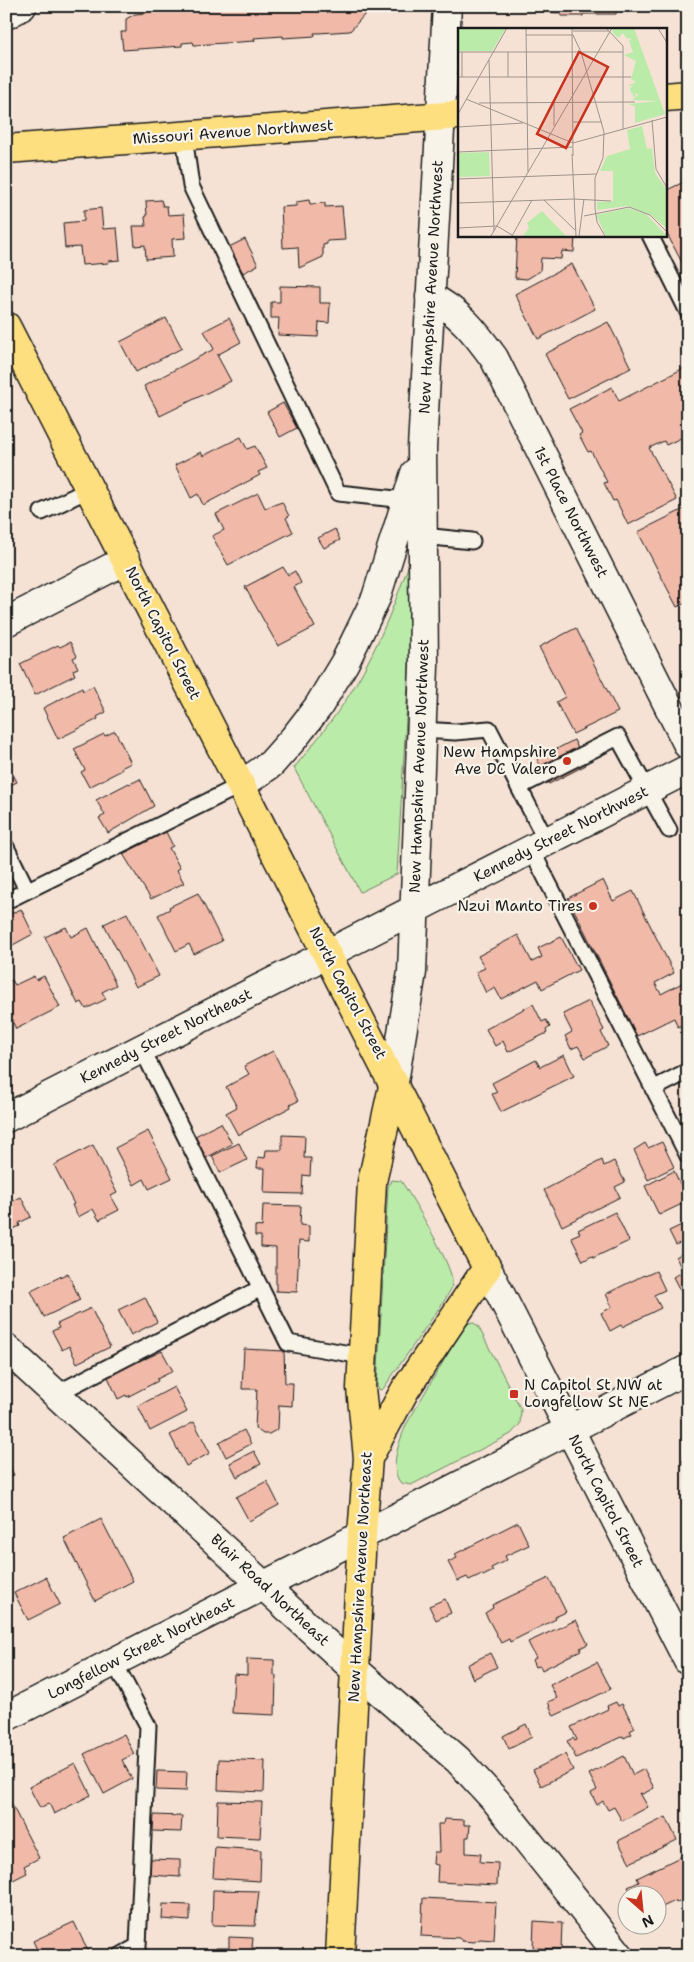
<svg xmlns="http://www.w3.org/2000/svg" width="694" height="1962" viewBox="0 0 694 1962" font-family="'Shantell Sans',sans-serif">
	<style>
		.green { fill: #bbeba9; stroke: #6c8462 }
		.building { fill: #f1b9a8; stroke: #1c1c1c }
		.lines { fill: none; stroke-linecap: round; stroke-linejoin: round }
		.lane-casing { stroke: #1c1c1c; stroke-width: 19 }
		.street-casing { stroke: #1c1c1c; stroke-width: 31 }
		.secondary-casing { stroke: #1c1c1c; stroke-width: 31 }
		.primary-casing { stroke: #1c1c1c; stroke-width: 31 }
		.lane { stroke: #f7f3e8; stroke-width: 15 }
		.street { stroke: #f7f3e8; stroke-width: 28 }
		.secondary { stroke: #f7f3e8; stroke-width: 28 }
		.primary { stroke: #fedf80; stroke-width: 28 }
		.poi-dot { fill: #c8321e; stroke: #f7f3e8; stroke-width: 2 }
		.labels { text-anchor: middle; stroke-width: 4.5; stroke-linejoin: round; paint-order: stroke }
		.street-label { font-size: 15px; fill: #1c1c1c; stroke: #f7f3e8 }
		.poi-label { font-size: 15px; fill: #1c1c1c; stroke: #f7f3e8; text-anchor: end }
		.inset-road { fill: none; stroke: #9e938b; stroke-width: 1 }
		.view { fill: #c8321e; fill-opacity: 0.15; stroke: #c8321e; stroke-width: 2.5 }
		.inset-edge { fill: none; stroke: #1c1c1c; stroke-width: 2.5 }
	</style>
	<rect width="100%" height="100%" fill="#f5e2d5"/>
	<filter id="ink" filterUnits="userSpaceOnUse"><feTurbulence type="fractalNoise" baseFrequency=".02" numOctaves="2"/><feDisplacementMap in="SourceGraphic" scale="10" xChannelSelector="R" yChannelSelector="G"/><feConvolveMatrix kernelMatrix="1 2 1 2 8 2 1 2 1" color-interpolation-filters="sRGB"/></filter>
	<g filter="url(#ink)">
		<path class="green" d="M412,562L415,564L397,874L360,892L294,768C311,747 328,726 344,703C372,661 392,612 409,564Z
			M391,1180L401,1181C412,1197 451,1263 452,1280C453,1288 448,1294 444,1301L383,1389L380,1390L377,1387L388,1187Z
			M472,1322L478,1326L521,1410L520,1424L511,1434L411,1485L401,1483C388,1469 400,1440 406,1425L464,1326Z"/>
		<path class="building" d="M156,6H366V13L350,31L318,33H314L315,36L283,38V36L254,38L255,41L194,45L193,42L182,43V46L123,50L121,32H126V19L135,14L146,13V10H156Z
			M532,6H617L616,14H583V16H561V13L543,12V10L532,9Z
			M688,180V274L665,230V191Z
			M161,200L163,206H167L168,215L184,214L186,238L172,239L173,257L146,259L145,245L135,246L133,226H146L145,217L147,216L146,201Z
			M309,200L310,204L325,203V207L342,206L345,240L327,241V244L323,245V257L299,268L298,247L283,248L281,207L296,206V202Z
			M101,208L103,229L117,228L120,260L109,261L108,263L82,265L80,247L65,248L63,223L84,221V210Z
			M517,235H575L574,252L562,251L561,259L541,258L540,271L527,279L515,278Z
			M245,239L258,265L243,273L229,247Z
			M572,264L595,309L538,339L515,294Z
			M280,286L320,287V303H330L329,323L319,322L318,337L278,335L279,318H271V302H280Z
			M166,318L182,348L136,372L120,342Z
			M229,318L241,342L217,355L231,381L160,416L144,386L214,349L204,331Z
			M608,322L631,368L568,399L545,354Z
			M688,366V452L681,438L666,445L664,441L649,448L677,500L628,525L616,500L613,501L604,483L607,482L591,451L588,452L579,435L582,433L569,409L612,387L619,401Z
			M283,403L297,428L280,437L267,412Z
			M241,437L247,449L255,446L267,468L258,472L260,475L203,505L198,494L191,498L175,465L201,452L203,456Z
			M258,493L265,508L282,502L289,516L286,518L293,532L228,565L212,536L224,530L216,514Z
			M688,507V602L677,607L638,532Z
			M335,529L340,540L324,548L318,538Z
			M283,567L288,575L295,571L301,583L294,587L315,627L278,646L245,587Z
			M688,624V635L683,626Z
			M576,628L618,712L573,734L556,702L565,697L539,647Z
			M70,642L77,656L73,658L78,668L73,670L75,675L35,695L20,664L58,645L60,647Z
			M93,686L106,712L97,717L98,719L58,739L43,708L82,688L83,691Z
			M115,731L131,763L121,768L122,770L89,787L81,772L85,770L74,749L104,734L105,736Z
			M574,740L586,765L549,784L537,759Z
			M13,774L17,782L6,787V777Z
			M140,779L154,806L108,833L99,818L105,815L96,800L129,783L130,784Z
			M166,832L173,846L169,848L180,868L177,870L184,883L151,899L123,854Z
			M603,880L613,901L633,891L674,973L655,983L661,994L688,980V1022L678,1027L674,1018L637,1036L568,898Z
			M198,893L222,941L194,954L189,944L176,951L158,915L170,909L169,907Z
			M21,909L33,934L11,946L6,938V916Z
			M127,913L159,976L136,987L104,924Z
			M66,927L71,937L88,928L116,985L102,992L106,999L86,1009L82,1002L78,1004L45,937Z
			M518,935L532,962L542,957L538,948L561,937L579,970L542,989L538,980L501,999L495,988L486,993L476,972L485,968L478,956Z
			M34,976L36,980L44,976L60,1007L16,1029L6,1009V983L12,980L15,985Z
			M589,1001L604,1030L601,1032L608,1046L585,1058L578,1046L571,1049L565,1036L572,1032L563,1014Z
			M533,1004L542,1022L546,1020L550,1027L546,1030L547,1033L508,1052L503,1041L495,1046L486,1029Z
			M273,1051L298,1101L290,1105L291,1107L238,1135L226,1113L237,1107L226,1087L249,1074L244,1066Z
			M564,1055L574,1076L501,1112L492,1094L497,1092L492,1083L536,1060L540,1067Z
			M221,1123L232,1144L206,1158L195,1136Z
			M148,1131L172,1178L149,1189L144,1179L134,1185L115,1148Z
			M282,1135L305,1136L304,1158H311L310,1176L303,1175L302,1194L264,1193L265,1168H257L258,1157L265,1158L266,1150H282Z
			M662,1142L674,1167L648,1180L634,1150L645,1143L648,1148Z
			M239,1143L247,1160L220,1173L212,1156Z
			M93,1145L117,1193L111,1196L119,1210L99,1220L93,1209L78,1217L72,1205L74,1204L54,1165Z
			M602,1160L604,1166L614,1161L625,1182L615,1187L620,1197L562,1226L544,1190Z
			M674,1171L688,1201L659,1215L645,1186Z
			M6,1197L9,1203L21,1197L31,1217L19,1223L20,1226L6,1232Z
			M263,1205L301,1206L300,1225L309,1226V1242L299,1241L297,1292L276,1291V1248L261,1247V1236H255V1226L262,1227Z
			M615,1212L629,1241L593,1258L592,1256L583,1261L571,1237L580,1233L578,1230Z
			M688,1222V1241L687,1239L676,1245L669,1231Z
			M688,1250V1293L683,1296L673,1277L683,1272L676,1257Z
			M656,1271L665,1290L654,1295L661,1308L622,1327L621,1325L610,1331L601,1313L612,1307L606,1294L644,1275L645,1276Z
			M68,1273L80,1300L44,1317L31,1291Z
			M145,1297L157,1322L131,1335L118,1310Z
			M91,1308L110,1347L77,1363L69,1346L62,1350L52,1331L59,1328L57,1324Z
			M244,1349L284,1351L285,1383H293L292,1406L279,1405L278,1429L269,1434H263L255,1428L257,1389H242Z
			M162,1351L173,1371L157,1379L158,1381L127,1397L126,1395L118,1399L108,1377L115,1374L114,1372L144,1357L145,1359Z
			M174,1387L187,1412L150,1431L138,1406Z
			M194,1422L210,1453L186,1466L170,1435Z
			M244,1430L251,1444L226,1457L219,1443Z
			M688,1433V1448L682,1436Z
			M254,1451L261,1464L237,1477L230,1463Z
			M688,1455V1472L682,1461L685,1459L684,1457Z
			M6,1459L14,1475L6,1479Z
			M267,1481L279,1505L249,1521L236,1497Z
			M101,1519L133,1581L95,1601L64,1538Z
			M518,1522L529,1545L505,1556L507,1560L491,1568L493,1571L483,1576L482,1574L469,1580L467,1577L458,1581L448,1562L457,1558L455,1554Z
			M46,1577L60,1604L28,1620L14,1593Z
			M549,1578L566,1612L555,1617L556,1619L510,1642L509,1639L501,1643L485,1613L493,1608L492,1605Z
			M445,1599L451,1613L436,1620L429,1606Z
			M576,1620L588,1644L580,1648L581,1650L542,1670L540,1666L535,1667L532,1660L536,1658L528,1642Z
			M490,1653L497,1667L473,1679L467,1665Z
			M247,1659L274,1660V1676L276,1675L275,1715L232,1713L234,1674L247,1675Z
			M597,1662L611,1689L554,1716L548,1702L557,1698L550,1685Z
			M616,1702L618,1706L622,1704L635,1728L630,1731L632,1734L624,1738L623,1736L576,1758L567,1741L573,1738L575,1741L577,1740L571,1727L608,1709L607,1706Z
			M526,1724L532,1737L509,1749L503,1736Z
			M124,1734L134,1754L122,1760L132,1779L104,1794L84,1754Z
			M565,1754L573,1770L541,1786L533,1770Z
			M624,1756L633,1775L644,1769L654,1788L643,1794L640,1793L648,1807L622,1821L614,1807L608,1810L603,1801L597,1805L591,1793L597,1790L589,1774Z
			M219,1759L265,1761L264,1792L218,1790Z
			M75,1763L91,1795L54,1814L49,1803L40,1808L29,1787Z
			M157,1771L187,1772L186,1791L156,1790Z
			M10,1801L39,1858L24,1866L27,1873L7,1883L6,1802Z
			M218,1801L262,1802L260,1838L217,1836Z
			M154,1815L182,1816L181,1832L153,1831Z
			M666,1817L677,1840L630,1863L618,1841Z
			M444,1819L464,1820V1825H470L469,1837H466V1853L481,1854L480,1862L498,1863L497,1885L437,1882L438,1865L433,1864L434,1852H439L438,1824H443Z
			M215,1847L261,1850L260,1881L213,1878Z
			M686,1854L688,1858V1897L676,1903L675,1901L656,1910V1894H632L628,1887L639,1882L637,1878Z
			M150,1859L180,1860V1877L150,1875Z
			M213,1890L259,1891L255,1926L212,1925Z
			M423,1898L496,1902L494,1940L480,1939L474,1942L462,1941L459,1938L421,1936Z
			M163,1904L190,1905V1921L162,1919Z
			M534,1921L562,1923L561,1949L533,1948Z
			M74,1922L88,1951L77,1956H40L33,1941Z
			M229,1937L253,1938L252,1948H256L255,1956H216V1948H229Z
			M420,1953L474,1956H419Z"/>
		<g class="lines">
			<g class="lane-casing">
				<path id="lane" d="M184,136L191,186L338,493L406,500
					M650,235L688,312
					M42,512L90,489
					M423,536L472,541
					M421,730L455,732L489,729L547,842
					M519,787L618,737L669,830
					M6,847L27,890
					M531,849L688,1156
					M6,901L241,785
					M142,1049L288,1343L362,1356
					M653,1089L688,1071
					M56,1394L261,1288
					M114,1662L148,1726L138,1946L120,1956"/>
			</g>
			<g class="street-casing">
				<path id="street" d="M6,15L22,6
					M430,297C459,311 476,333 494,358L688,745
					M6,622L126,560
					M6,1118L327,954
					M6,1348L354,1669L458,1760L496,1801L620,1956
					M6,1717L688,1369"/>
			</g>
			<g class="secondary-casing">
				<path id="secondary" d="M241,785L271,764L294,738L318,707L345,662L376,598L415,473
					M327,954L688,769
					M394,1082L412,972L424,666L422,448L447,6
					M487,1268L688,1661"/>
			</g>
			<g class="primary-casing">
				<path id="primary" d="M665,97L688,95
					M6,149L459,115
					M6,326C167,640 329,953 487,1268L405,1390L368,1458
					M340,1956L362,1535L368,1458L361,1388L372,1182L394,1082"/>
			</g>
			<use href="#lane" class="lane"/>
			<use href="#street" class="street"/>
			<use href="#secondary" class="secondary"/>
			<use href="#primary" class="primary"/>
		</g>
	</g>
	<g class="poi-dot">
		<circle cx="567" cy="761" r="5"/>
		<circle cx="593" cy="906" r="5"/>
		<rect x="509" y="1389" width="10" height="10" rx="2.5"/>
	</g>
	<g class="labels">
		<g class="street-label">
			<text transform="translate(233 132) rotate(-4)" y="5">Missouri Avenue Northwest</text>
			<text transform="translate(431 287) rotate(-87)" y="5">New Hampshire Avenue Northwest</text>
			<text transform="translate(571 512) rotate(63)" y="5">1st Place Northwest</text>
			<text transform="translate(163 633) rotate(63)" y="5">North Capitol Street</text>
			<text transform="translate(419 766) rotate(-88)" y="5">New Hampshire Avenue Northwest</text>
			<text transform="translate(561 834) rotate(-27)" y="5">Kennedy Street Northwest</text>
			<text transform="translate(348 993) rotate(62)" y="5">North Capitol Street</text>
			<text transform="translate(166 1036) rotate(-27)" y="5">Kennedy Street Northeast</text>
			<text transform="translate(606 1501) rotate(63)" y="5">North Capitol Street</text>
			<text transform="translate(360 1577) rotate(-87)" y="5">New Hampshire Avenue Northeast</text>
			<text transform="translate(270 1590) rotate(43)" y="5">Blair Road Northeast</text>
			<text transform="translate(141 1648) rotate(-27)" y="5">Longfellow Street Northeast</text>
		</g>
		<g class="poi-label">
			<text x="557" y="757">New Hampshire<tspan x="557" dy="17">Ave DC Valero</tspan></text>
			<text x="583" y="911">Nzui Manto Tires</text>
			<text x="524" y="1390" text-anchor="start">N Capitol St NW at<tspan x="524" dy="17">Longfellow St NE</tspan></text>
		</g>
	</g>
	<g transform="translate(458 28)">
		<rect width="209" height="209" fill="#f5e2d5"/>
		<path d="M0,0H48L34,23H0ZM156,0H176L207,86L177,95V78L170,76L200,73L174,72L180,67L178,65L177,69L174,68L176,66L173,65L172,60L175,58H170L178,54L173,51L178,33L166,27L175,24L171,13L174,10L169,11L165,5L160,10L154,4ZM184,98L189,121L194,120L197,145L209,162V201L193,187L169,178L139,182V174L155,173V143H142L149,128L172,121L169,102ZM31,124L32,148L0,149V125ZM170,180L188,186L209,208H148L138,187ZM84,183L108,208H65L71,200L69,195Z" fill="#bbeba9"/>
		<path class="inset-road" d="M68,0L70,144M114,0L115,128M148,0L165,18V101M200,0L209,15M115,3H151M68,7H115L123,24L146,104L145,130L137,150V181L139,194L147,208M0,24H165M4,24V49M31,32L36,203M0,49H173M50,49V24M8,71L115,115L209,89M96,74V98M21,75L177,74M0,86L49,0M194,92L198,141L209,160M115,94H144M0,99L65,95M0,124L114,119M114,126L118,208M0,151L138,146M86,172L117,202M0,175L116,171L153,173M126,188L171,179L192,187L209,204M0,200L39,198L54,207M33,208L154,0M54,208L74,172M121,208L126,171"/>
		<path class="view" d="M121,24L150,39L108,120L79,106Z"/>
		<rect width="209" height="209" class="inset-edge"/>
	</g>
	<rect width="694" height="1962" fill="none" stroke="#f7f3e8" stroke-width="25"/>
	<rect x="12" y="12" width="669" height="1937" fill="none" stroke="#1c1c1c" stroke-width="2" filter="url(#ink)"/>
	<g transform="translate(642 1910) rotate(153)"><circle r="24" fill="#f7f3e8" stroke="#9f9d96"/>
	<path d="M0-4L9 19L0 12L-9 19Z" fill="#c8321e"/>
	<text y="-8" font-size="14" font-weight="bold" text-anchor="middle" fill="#1c1c1c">N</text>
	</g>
</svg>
